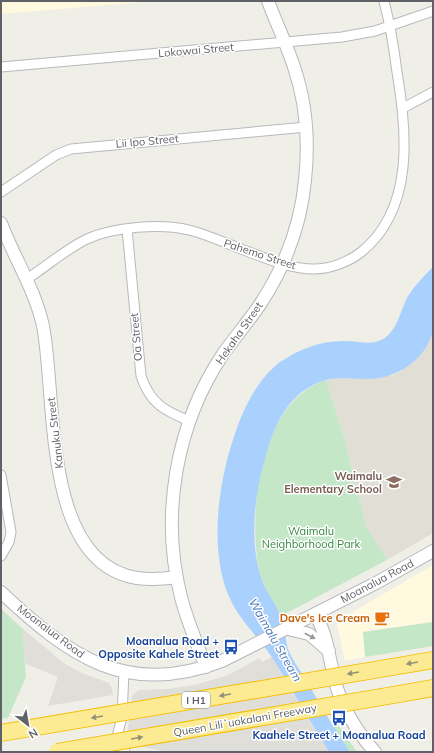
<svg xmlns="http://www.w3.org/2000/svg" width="434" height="753" viewBox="0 0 434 753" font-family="Mulish,sans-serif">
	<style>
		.commercial { fill: #fef9df }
		.industrial { fill: #dfded9 }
		.education { fill: #e0ded5 }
		.green { fill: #c4e7c8 }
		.water { fill: #aad1fe }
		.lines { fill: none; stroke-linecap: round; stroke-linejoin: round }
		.street-casing { stroke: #b7b9bd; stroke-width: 11 }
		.secondary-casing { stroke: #b5b9be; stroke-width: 14 }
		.highway-casing { stroke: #f4bf03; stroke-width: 18 }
		.street { stroke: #fff; stroke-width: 9 }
		.secondary { stroke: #fff; stroke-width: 12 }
		.highway { stroke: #fceb93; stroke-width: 16 }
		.highway-bridge-casing { stroke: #f4bf03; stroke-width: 18; stroke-linecap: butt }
		.highway-bridge { stroke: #fceb93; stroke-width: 16 }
		.oneway { fill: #96999c }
		.oneway2 { fill: #959276 }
		.labels { text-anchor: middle; stroke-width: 3; stroke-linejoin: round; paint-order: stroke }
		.shield { fill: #fff; stroke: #8e9195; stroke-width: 1 }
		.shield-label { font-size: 10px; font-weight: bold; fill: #5e6267 }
		.street-label { font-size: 11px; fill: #5e6267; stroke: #fff }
		.education-label { font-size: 11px; font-weight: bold; fill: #785e54; stroke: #fff; text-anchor: end }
		.park-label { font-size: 11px; fill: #378641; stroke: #fff }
		.food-label { font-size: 11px; font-weight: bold; fill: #c56008; stroke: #fff; text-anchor: end }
		.transit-label { font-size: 11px; font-weight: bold; fill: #164399; stroke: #fff; text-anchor: end }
		.water-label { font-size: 12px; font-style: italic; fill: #4875ba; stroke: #fff }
	</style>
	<rect width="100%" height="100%" fill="#f0efe7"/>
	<path class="commercial" d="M1,1H155L1,14Z
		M433,565V622L363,632L365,657L345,661L337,625L339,620Z"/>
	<path class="industrial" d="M22,628L65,664L82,673L109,683L112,688L113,695L48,706L58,677L26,664L22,648Z
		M272,657L329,752H166L131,744L127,735L132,696L138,690L168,689L194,685L226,676L260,658L262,662Z"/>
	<path class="education" d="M433,329V533L387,560L366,527L344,438L326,380L341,377L368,379L393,375L401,371L421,354Z"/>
	<path class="green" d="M326,380L344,438L366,527L387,560L281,616C273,601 263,587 259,570C248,511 259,402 326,380Z
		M1,609L22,628L26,677L8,718L1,719Z
		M433,622V646L365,657L363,632Z
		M337,723L357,752H350L331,724Z"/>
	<path class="water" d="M433,267C433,287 434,310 433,329C428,359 395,380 367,379C342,379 328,374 305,390C285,403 273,430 267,452C255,491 248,540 262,580C267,593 275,603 281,616C285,626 285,638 288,649C292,659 299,669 305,678C319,703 334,728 350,752H329C310,721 292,689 273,659C260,639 243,624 232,603C209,559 217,491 231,446C240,416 254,382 280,362C299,349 322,340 346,341C358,341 371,346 383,339C398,330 400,311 408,296C415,285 424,276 433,267Z"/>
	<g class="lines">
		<g class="street-casing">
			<path id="street" d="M1,67L342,37L375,31L433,11
				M403,108L433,92
				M1,192L56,155L71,149L306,127
				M127,229L141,376C150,403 164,411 190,421
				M27,279C47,266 66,249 87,239C113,227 161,223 189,230C205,234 221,241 236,247C260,256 288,269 314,269C330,269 348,262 360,253C415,210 407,131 397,72C394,48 390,24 384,1
				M1,475L11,532L9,542L1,556
				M114,749L125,752
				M113,752L122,717L124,672"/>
		</g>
		<g class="secondary-casing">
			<path id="secondary" d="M1,223C14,258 35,289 43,326C57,397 41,563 137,578C150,580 164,579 177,577
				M1,592C69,656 126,698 222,661L376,583L433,551
				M315,614C329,637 329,663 337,688C345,713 358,733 375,752
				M288,629L309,634L329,651
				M206,667C197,644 187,621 181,597C160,515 176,424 223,354C235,337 249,321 261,303C285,266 301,224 305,180C309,143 306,102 294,67C287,45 276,23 268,1"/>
		</g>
		<g class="highway-casing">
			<path id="highway" d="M392,667L433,660
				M399,694L433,688"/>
		</g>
		<use href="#street" class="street"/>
		<use href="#secondary" class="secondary"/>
		<use href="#highway" class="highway"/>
		<g class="highway-bridge-casing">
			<path id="highway-bridge" d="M1,733L392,667
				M57,752L399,694"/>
		</g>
		<use href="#highway-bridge" class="highway-bridge"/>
	</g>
	<defs><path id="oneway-solid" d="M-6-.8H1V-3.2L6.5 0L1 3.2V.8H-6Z"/></defs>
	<use class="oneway" href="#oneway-solid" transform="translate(310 636) rotate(28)"/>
	<g class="oneway2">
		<use href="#oneway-solid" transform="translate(412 663) rotate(170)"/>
		<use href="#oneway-solid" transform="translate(353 673) rotate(170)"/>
		<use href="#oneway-solid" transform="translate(225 695) rotate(170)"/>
		<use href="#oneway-solid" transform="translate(97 717) rotate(170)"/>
		<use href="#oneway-solid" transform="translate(137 738) rotate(-10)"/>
	</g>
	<defs>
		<g id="school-bare" transform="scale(1.2)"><path d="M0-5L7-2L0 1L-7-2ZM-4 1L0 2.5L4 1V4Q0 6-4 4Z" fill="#8d6e63" stroke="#fff" stroke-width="2.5" paint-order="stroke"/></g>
		<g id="cafe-bare" transform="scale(1.2)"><path d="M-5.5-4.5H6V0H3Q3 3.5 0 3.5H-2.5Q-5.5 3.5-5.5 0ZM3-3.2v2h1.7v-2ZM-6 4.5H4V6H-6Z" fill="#e8710a" stroke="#fff" stroke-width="2.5" paint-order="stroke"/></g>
		<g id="bus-bare" transform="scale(1.2)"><path d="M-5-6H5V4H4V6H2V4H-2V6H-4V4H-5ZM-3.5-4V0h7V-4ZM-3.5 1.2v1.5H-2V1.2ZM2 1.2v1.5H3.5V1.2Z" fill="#1a4fb4" stroke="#fff" stroke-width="2.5" paint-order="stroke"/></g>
	</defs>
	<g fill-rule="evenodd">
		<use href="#school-bare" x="394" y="482"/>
		<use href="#cafe-bare" x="382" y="618"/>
		<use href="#bus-bare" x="231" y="647"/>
		<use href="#bus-bare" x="339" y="718"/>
	</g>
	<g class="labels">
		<rect class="shield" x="182" y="692" width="28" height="16" rx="3"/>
		<g class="shield-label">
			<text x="196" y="704">I H1</text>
		</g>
		<g class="street-label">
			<text transform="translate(196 50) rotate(-5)" y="4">Lokowai Street</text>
			<text transform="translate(147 141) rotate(-5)" y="4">Lii Ipo Street</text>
			<text transform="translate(260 254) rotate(18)" y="4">Pahemo Street</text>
			<text transform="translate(239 333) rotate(-55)" y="4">Hekaha Street</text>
			<text transform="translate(136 337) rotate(-95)" y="4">Oa Street</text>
			<text transform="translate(55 433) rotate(-97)" y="4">Kanuku Street</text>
			<text transform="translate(377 581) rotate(-28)" y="4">Moanalua Road</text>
			<text transform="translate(51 631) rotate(37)" y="4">Moanalua Road</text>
			<text transform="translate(245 720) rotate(-10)" y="4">Queen Liliʻuokalani Freeway</text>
		</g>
		<g class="education-label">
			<text x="382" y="480">Waimalu<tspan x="382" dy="13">Elementary School</tspan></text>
		</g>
		<g class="park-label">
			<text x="311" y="535">Waimalu<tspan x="311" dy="13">Neighborhood Park</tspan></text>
		</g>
		<g class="food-label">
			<text x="370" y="622">Dave's Ice Cream</text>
		</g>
		<g class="transit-label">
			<text x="219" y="645">Moanalua Road +<tspan x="219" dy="13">Opposite Kahele Street</tspan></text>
			<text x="339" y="739" text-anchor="middle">Kaahele Street + Moanalua Road</text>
		</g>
		<g class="water-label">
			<text transform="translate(275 640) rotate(60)" y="4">Waimalu Stream</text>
		</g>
	</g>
	<rect width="434" height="753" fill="none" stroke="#5e6267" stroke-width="4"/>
	<g transform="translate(28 725) rotate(149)" stroke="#ffffff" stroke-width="3" paint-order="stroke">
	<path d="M0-3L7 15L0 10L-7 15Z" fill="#5e6267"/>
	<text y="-6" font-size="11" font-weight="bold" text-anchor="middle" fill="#5e6267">N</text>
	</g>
</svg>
